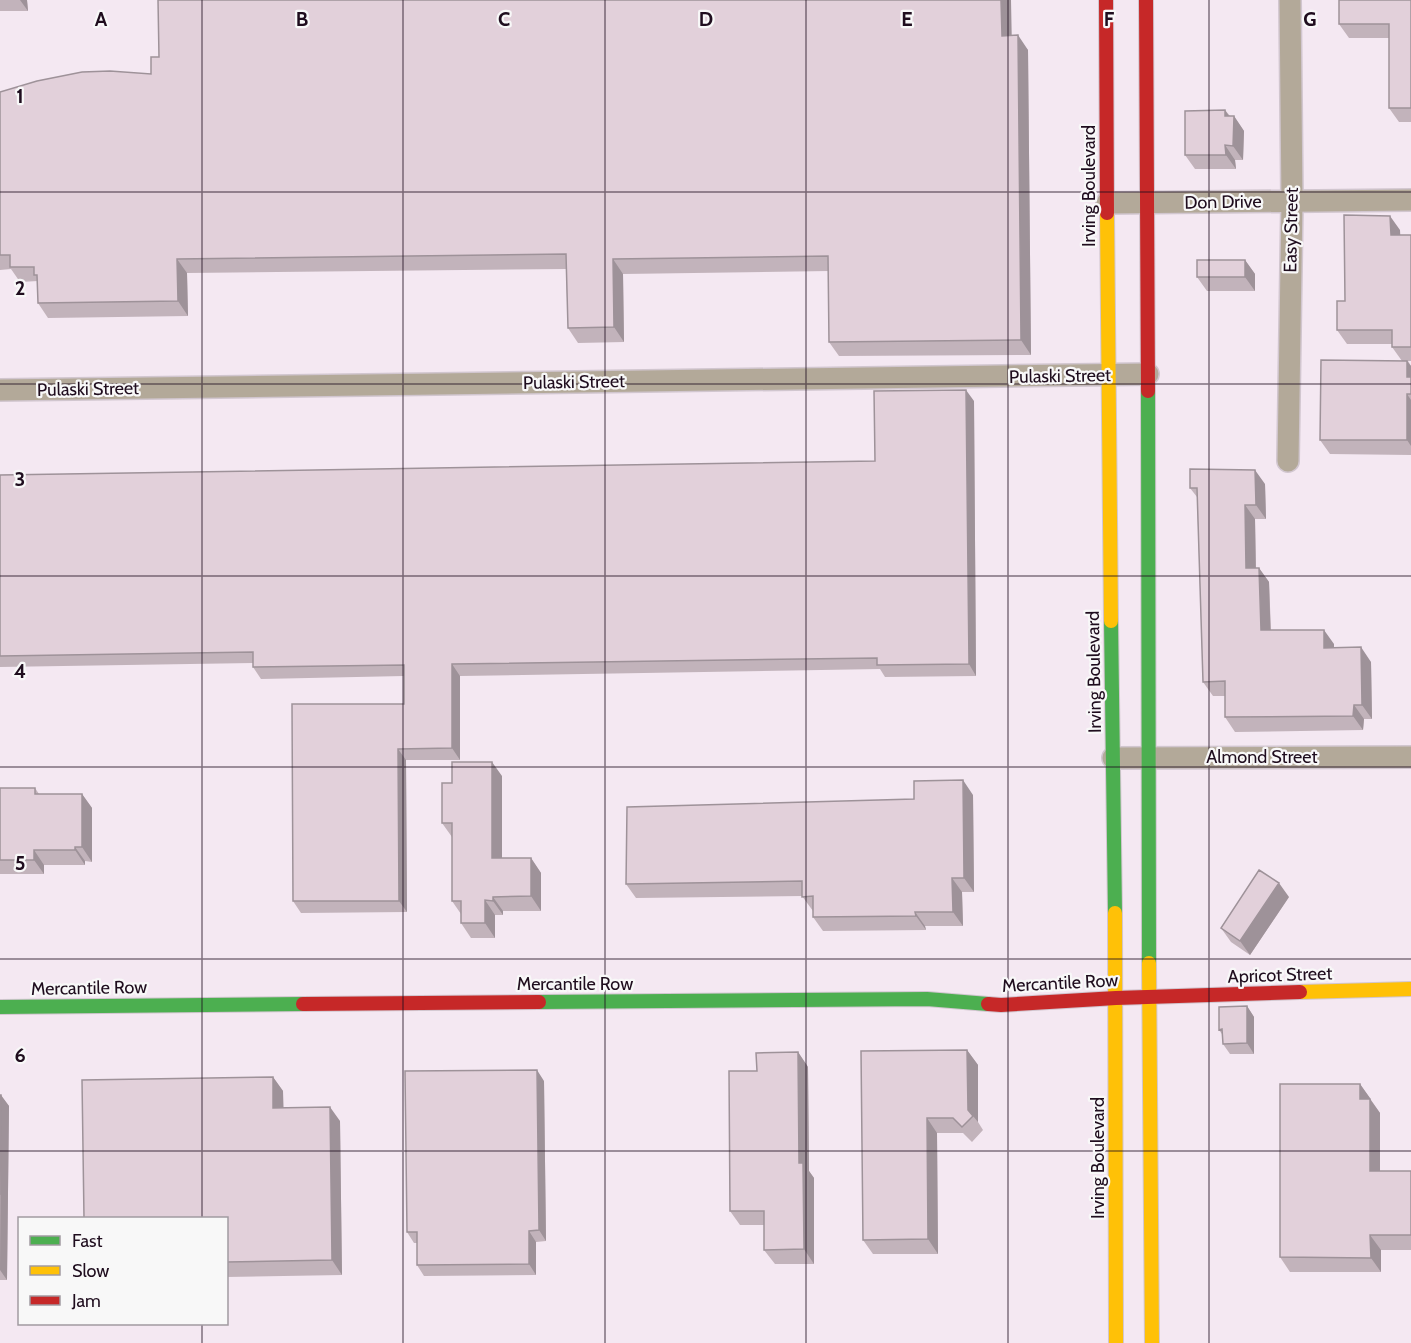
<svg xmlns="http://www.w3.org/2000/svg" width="1411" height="1343" viewBox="0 0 1411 1343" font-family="Cabin,sans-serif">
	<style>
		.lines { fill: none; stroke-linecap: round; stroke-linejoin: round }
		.street-casing { stroke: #d1c6cf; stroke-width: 24 }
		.fast-casing { stroke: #d1c6cf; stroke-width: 16 }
		.slow-casing { stroke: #d1c6cf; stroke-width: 16 }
		.jam-casing { stroke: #d1c6cf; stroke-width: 16 }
		.street { stroke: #b3a999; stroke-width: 21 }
		.fast { stroke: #4caf50; stroke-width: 14 }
		.slow { stroke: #ffc107; stroke-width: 14 }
		.jam { stroke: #c62828; stroke-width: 14 }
		.wall { fill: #c2b3bb }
		.shaded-wall { fill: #9e9299 }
		.building { fill: #e2d0da; stroke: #9e9299; stroke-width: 1.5 }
		.grid { fill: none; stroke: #1f0d1e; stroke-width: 1.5; stroke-opacity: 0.55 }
		.labels { text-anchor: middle; stroke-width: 4.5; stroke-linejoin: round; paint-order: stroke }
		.street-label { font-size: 18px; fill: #1f0d1e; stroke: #f8f8f8 }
		.grid-label { font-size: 20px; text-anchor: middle; font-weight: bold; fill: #1f0d1e; stroke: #f8f8f8; stroke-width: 4.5; stroke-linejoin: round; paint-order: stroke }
	</style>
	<rect width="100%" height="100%" fill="#f4e8f2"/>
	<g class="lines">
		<g class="street-casing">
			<path id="street" d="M1107,203L1411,200
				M0,390L1148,374
				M1288,461L1292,201L1290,0
				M1113,758L1411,757"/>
		</g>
		<g class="fast-casing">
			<path id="fast" d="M1148,391L1149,963
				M1111,621L1115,913
				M539,1002L927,999L988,1004
				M0,1007L303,1004"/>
		</g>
		<g class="slow-casing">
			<path id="slow" d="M1107,213L1111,621
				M1115,913L1116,1343
				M1149,963L1152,1343
				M1300,992L1411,989"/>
		</g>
		<g class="jam-casing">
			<path id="jam" d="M1106,0L1107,213
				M1146,0L1148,391
				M303,1004L539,1002
				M988,1004L1001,1005L1116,998L1300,992"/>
		</g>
		<use href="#street" class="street"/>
		<use href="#fast" class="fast"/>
		<use href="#slow" class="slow"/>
		<use href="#jam" class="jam"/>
	</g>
	<path class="wall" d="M0,0H27L28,11H0Z
		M1411,0V122H1399L1389,108V38H1349L1339,24Z
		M1012,35L1028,50L1031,355L839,356L829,342V271L623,274L624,342L578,343L568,328L566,269L187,273L188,316L48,318L38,303V281L20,282L11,269L0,270V92L151,74L159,57Z
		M1225,110L1230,116H1234L1244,131L1243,160H1235L1236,169H1195L1185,155Z
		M1400,230V235H1411V361H1408L1411,366V455L1330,454L1320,440L1402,361L1392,347V344H1347L1337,330L1345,301Z
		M1245,260L1255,274V291H1207L1197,277Z
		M974,401L976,676L885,677L880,669L460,676V760H406L407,912L301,913L293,901L404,704V676L261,679L253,667V663L0,667V475L875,461Z
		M1265,484L1266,519H1255L1256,568H1259L1269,582L1271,630L1334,644V647L1371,662L1372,719H1364L1363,730L1235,732L1225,717V696H1213L1203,682L1197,497L1190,488Z
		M502,776V858H531L541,873V911H503V915H495V938H471L461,923V914L452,901V837L442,823L452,783Z
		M0,788H35L39,794H82L92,808V862L85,861V865H44V874H0Z
		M973,795L974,892H962L963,926H925L926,930L823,931L813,917V911L802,896L636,898L626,884L914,799Z
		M1289,897L1250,955L1231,942L1221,928Z
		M1247,1006L1254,1017V1054H1230L1223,1044L1222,1034L1219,1030Z
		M967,1050L978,1065V1122L983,1130L972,1142L963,1133H937L938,1254H873L863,1240L861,1051Z
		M798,1052L808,1067L809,1171L814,1178V1264H775L764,1250V1225H740L730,1211L757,1071Z
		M273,1077L283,1091V1108L340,1121L342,1275L226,1277V1218Z
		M544,1081L546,1241L536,1242V1275L424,1276L417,1265V1243H414L407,1232Z
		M1360,1084L1380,1113V1171H1411V1250H1381V1272H1290L1280,1257Z
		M0,1095L9,1106L7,1280H0Z"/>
	<path class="shaded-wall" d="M20,0H27L28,11Z
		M1001,0H1011L1012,50L1002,36Z
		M1018,35L1028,50L1031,355L1021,340Z
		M1225,110L1233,122L1234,116L1244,131L1243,160L1233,146L1225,116Z
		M1225,145L1235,160L1236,169L1226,155Z
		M1390,216L1400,230L1401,249L1391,235Z
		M177,259L187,273L188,316L178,301Z
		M613,259L623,274L624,342L614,327Z
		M1245,260L1255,274V291L1245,277Z
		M1407,361L1411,366V383L1407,377Z
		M966,390L974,401L976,676L969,664Z
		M1407,394L1411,400V446L1407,440Z
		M1255,470L1265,484L1266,519L1256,505Z
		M1245,505L1255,519L1256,582L1246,568Z
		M1259,568L1269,582L1271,645L1261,630Z
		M1324,630L1334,644V662L1324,648Z
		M1361,647L1371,662L1372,719L1362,705Z
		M452,664L460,676V760L452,748Z
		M1354,705L1364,719L1363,730L1353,716Z
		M398,749L406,760L407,912L399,901Z
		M492,762L502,776V873L492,858Z
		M963,780L973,795L974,892L964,878Z
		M82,794L92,808V862L82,847Z
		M75,847L85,861V865L75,850Z
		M34,850L44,865V874L34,860Z
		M531,858L541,873V911L531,896Z
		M952,878L962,892L963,926L953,912Z
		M1279,883L1289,897L1250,955L1240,941Z
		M493,897L503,911V915L493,901Z
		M485,900L495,915V938L485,923Z
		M915,912L925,926L926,930L916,916Z
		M1247,1006L1254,1017V1054L1247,1043Z
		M967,1050L978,1065V1122L968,1110Z
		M798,1052L808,1067L809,1171L814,1178V1264L804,1249L799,1163Z
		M537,1070L544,1081L546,1241L539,1230Z
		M273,1077L283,1091L284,1122L273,1108Z
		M1360,1084L1370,1098V1113L1360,1099Z
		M1,1095L9,1106L7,1280L0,1270Z
		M1370,1099L1380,1113V1185L1370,1171Z
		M330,1107L340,1121L342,1275L332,1260Z
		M927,1118L937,1133L938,1254L928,1239Z
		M529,1231L536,1242V1275L529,1264Z
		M1370,1235L1381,1250V1272L1371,1258Z"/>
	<path class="building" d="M158,0H1001L1002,36L1018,35L1021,340L829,342L828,256L613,259L614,327L568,328L566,254L177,259L178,301L38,303L37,275H34V267H10V255H0V92L37,81L82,72L110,71L151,74V57H159Z
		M1339,0H1411V108H1389V24H1339Z
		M1225,110V116H1234L1233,146L1225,145L1226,155H1185V111Z
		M1344,215L1390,216L1391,235H1411V347H1392V330H1337V301H1345Z
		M1197,260H1245V277H1197Z
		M1321,360L1407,361V377H1411V394H1407V440H1320Z
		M966,390L969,664L877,665V658L452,664V748L398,749L399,901H293L292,704H404V665L253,667V652L0,656V475L875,461L874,391Z
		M1190,469L1255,470L1256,505H1245L1246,568H1259L1261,630H1324V648L1361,647L1362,705H1354L1353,716L1225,717V681L1203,682L1197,488H1190Z
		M452,762H492V858H531V896L493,897V901L485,900V923H461V901H452V823H442V783H452Z
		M963,780L964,878H952L953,912H915L916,916L813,917V896L802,897V881L626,884L627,807L914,799V781Z
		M0,788H35V794H82V847H75V850H34V860H0Z
		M1259,870L1279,883L1240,941L1221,928Z
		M1247,1006V1043L1223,1044L1222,1029L1219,1030V1007Z
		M967,1050L968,1110L973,1116L962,1127L953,1118H927L928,1239L863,1240L861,1051Z
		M798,1052L799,1163H803L804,1249L764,1250V1211H730L729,1071H757L756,1053Z
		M537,1070L539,1230L529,1231V1264L417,1265V1232H407L405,1071Z
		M273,1077V1108L330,1107L332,1260L226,1262V1218H84L82,1080Z
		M1280,1084H1360V1099H1370V1171H1411V1235H1370L1371,1258L1280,1257Z
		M0,1095H1L0,1195Z"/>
	<path class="grid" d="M202,0V1218M403,0V1343M605,0V1343M806,0V1343M1008,0V1343M1209,0V1343M0,192H1411M0,384H1411M0,576H1411M0,767H1411M0,959H1411M0,1151H1411M202,1324V1343"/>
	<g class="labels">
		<g class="street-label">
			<text transform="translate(1089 186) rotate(-90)" y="6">Irving Boulevard</text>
			<text transform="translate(1223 202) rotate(-1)" y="6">Don Drive</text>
			<text transform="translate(1291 230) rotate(-89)" y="6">Easy Street</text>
			<text transform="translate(1060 376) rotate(-1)" y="6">Pulaski Street</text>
			<text transform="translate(574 382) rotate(-1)" y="6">Pulaski Street</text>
			<text transform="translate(88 389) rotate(-1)" y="6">Pulaski Street</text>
			<text transform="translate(1094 672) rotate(-91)" y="6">Irving Boulevard</text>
			<text x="1262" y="763">Almond Street</text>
			<text transform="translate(1280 975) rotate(-2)" y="6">Apricot Street</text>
			<text transform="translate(1060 983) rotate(-3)" y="6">Mercantile Row</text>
			<text x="575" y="990">Mercantile Row</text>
			<text transform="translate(89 988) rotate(-1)" y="6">Mercantile Row</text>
			<text transform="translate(1098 1158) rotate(-90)" y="6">Irving Boulevard</text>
		</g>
	</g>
	<g class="grid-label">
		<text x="101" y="26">A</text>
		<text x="302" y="26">B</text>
		<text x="504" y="26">C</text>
		<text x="706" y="26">D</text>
		<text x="907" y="26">E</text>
		<text x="1109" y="26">F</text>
		<text x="1310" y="26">G</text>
		<text x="20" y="103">1</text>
		<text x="20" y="295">2</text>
		<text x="20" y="486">3</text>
		<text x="20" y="678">4</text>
		<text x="20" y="870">5</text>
		<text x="20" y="1062">6</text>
	</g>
	<rect x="18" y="1217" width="210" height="108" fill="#f8f8f8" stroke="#a19aa1" stroke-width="1.5"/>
	<rect x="30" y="1236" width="30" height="9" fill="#4caf50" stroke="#a19aa1" stroke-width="1.5"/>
	<text x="72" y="1247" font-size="18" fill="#1f0d1e">Fast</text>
	<rect x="30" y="1266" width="30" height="9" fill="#ffc107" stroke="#a19aa1" stroke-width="1.5"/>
	<text x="72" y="1277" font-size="18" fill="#1f0d1e">Slow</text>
	<rect x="30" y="1296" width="30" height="9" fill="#c62828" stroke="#a19aa1" stroke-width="1.5"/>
	<text x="72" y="1307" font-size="18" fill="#1f0d1e">Jam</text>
</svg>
